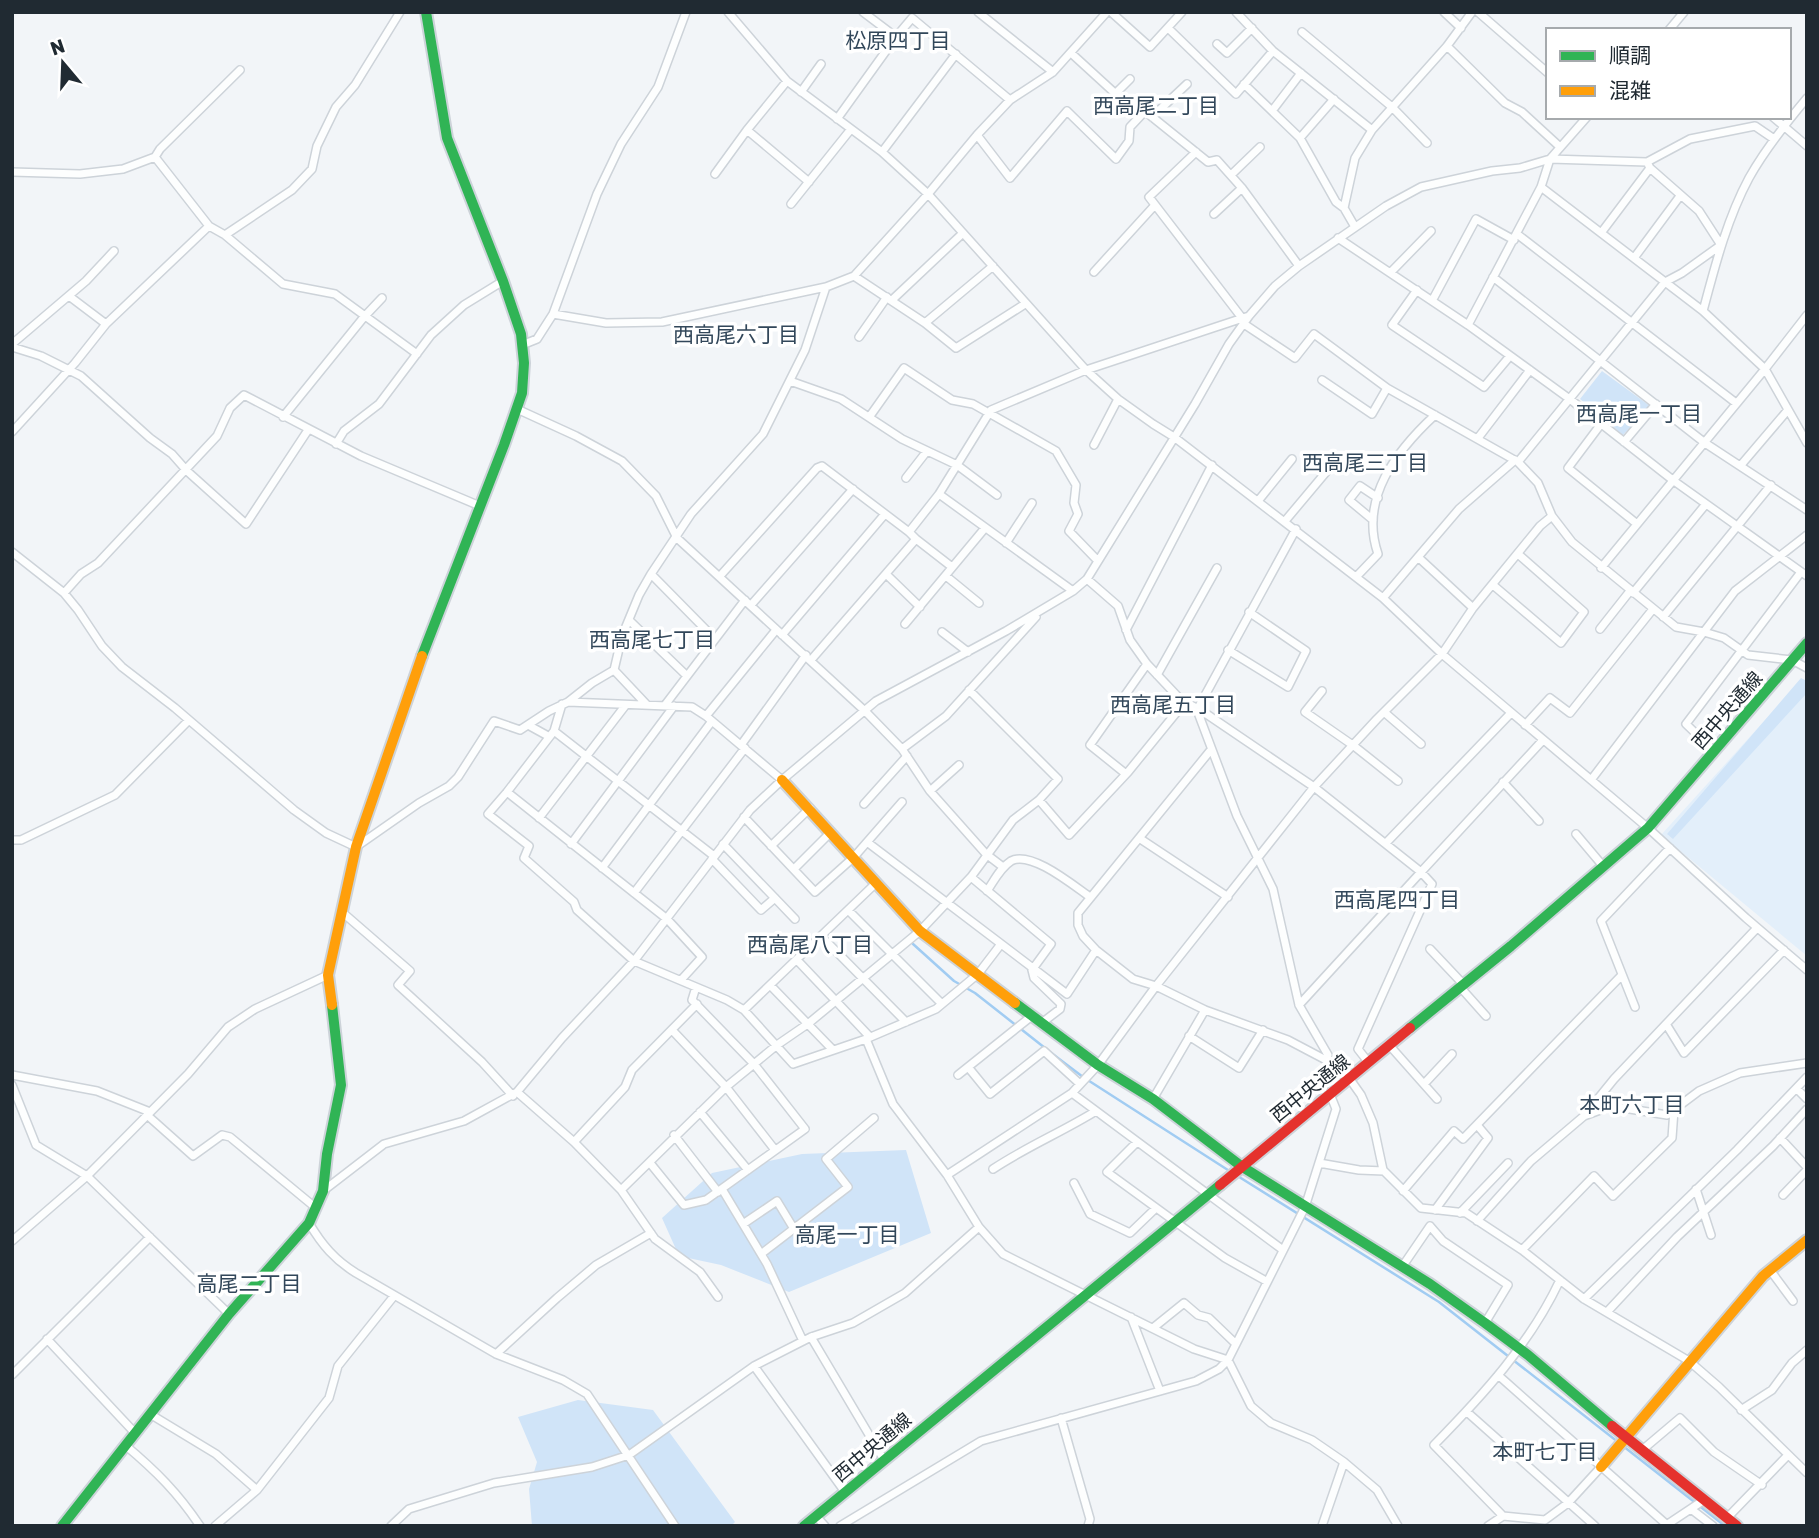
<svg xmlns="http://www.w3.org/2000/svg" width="1819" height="1538" viewBox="0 0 1819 1538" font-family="Rubik,'Noto Sans JP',sans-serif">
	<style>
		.built { fill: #e3effa }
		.green { fill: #d0e4f8 }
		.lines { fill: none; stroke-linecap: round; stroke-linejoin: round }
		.stream { stroke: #a1ccf2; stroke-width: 2.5 }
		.street-casing { stroke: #cdd3d9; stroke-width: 10 }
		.fast-casing { stroke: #cdd3d9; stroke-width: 14 }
		.slow-casing { stroke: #cdd3d9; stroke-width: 14 }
		.jam-casing { stroke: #cdd3d9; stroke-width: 14 }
		.street { stroke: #fdfefe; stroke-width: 7 }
		.fast { stroke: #30b455; stroke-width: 10 }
		.slow { stroke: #ff9f0a; stroke-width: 10 }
		.jam { stroke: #e5322d; stroke-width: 10 }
		.labels { text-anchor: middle; stroke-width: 7; stroke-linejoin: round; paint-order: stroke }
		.street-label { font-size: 19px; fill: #202a32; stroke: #fff }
		.neighbourhood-label { font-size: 21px; fill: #32475a; stroke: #fff }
	</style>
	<rect width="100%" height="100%" fill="#f2f5f8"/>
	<path class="built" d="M1795,687L1807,690V956L1661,835Z"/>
	<path class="green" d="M1602,371L1650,406L1623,435L1580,399Z
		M1801,678L1807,681V693L1673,839L1667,834Z
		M906,1150L931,1233L789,1292L721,1265L679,1256L662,1218L712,1173L802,1154Z
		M578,1400L653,1410L735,1522L731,1526H532L529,1489L537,1462L518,1417Z"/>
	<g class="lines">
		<path class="stream" d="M913,944L954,981L975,993L1045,1048
			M1050,1052L1083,1077L1231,1172
			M1236,1175L1439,1302L1618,1442
			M1623,1446L1725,1526"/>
		<g class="street-casing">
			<path id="street" d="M728,12L787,81L882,152L928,194L1086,370L1118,399L1153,424L1174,437L1383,598L1442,654L1648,828L1746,918L1807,970
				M863,12L896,37L912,18L1010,100
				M978,12L1053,72
				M1111,12L1150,47L1182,12
				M1236,12L1273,51L1372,130
				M1444,12L1461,28
				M1478,12L1548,73
				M1168,28L1236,94L1273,51
				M1669,30L1684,12
				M1302,32L1392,107L1427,143
				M1217,44L1227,53L1252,28
				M1447,46L1505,103L1522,112L1559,146
				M1071,53L1118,96L1141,108L1208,162L1217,160L1242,188L1299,266
				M1244,84L1300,138L1336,202L1344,208
				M801,92L821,64
				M1115,94L1130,79
				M1272,111L1301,73
				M1152,117L1187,84
				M1773,117L1807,146
				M837,119L896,37
				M747,130L809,182
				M977,135L1010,178L1067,111L1116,159L1129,141L1130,127L1145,111
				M1300,138L1334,99
				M882,152L956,54
				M1196,152L1149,197L1242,318
				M1647,162L1690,139L1755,126L1774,139
				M12,172L80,174L123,169L155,157
				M715,174L747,130L787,81
				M1231,175L1260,147
				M1541,187L1703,311L1765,369L1807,443
				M791,204L851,129
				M1214,214L1242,188
				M209,226L155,157L160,149L240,70
				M1355,227L1344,208L1355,158L1372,130L1447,46L1472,12
				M1601,233L1650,168
				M1517,234L1736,403
				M225,235L292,190L312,169L317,146L336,107L355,85L400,12
				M1338,238L1468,325L1571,400L1674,481L1807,576
				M1634,258L1680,196
				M1094,272L1155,205
				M1391,272L1431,231
				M854,276L925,323L956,348L1025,304
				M1493,277L1705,443L1807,510
				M1417,290L1392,325L1484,387L1510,356
				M69,296L106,324
				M892,300L963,233
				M1432,301L1476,219L1514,240
				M1703,311C1715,266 1727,219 1749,178C1765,149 1786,123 1807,98
				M553,314L606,323L662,322L826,287L854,276L928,194L977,135L1010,100L1053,72L1107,12
				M925,323L993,266
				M1244,324L1295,358L1314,334L1387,388L1518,462L1538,483L1552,516L1572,542L1676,627L1704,632L1724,638L1748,655L1792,660L1807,668
				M1468,325L1541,187L1550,159L1587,117
				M859,337L887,297
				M12,344L86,281L114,251
				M522,345L537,339L553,314L597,194L621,144L658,87L686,12
				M12,347L41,356L81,376L150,438L172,454L187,471L246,524L308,430
				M1322,380L1372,414L1387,388
				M790,381L841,399L902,439L957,465L997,495
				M517,409L576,436L622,461L656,496L677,538L866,712L902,749L930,791L986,854L1003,867
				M870,416L904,368L952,400L973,404L1056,451L1076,485L1074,503L1078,514L1069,531L1098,561
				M283,417L364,317L382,298
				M1601,424L1568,468L1637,524
				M12,432L75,363L106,324L209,226L225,235L283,284L335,294L417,354
				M1478,438L1530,370
				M1624,442L1656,404
				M336,444L344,431L379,404L431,335L464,305L503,281
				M1094,445L1118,399
				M1518,462L1665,282L1682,273L1721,245
				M1741,465L1787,411
				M906,478L927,451
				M939,494L991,410L1086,370L1249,316
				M1258,501L1292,459
				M1373,520L1349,500L1360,486L1378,498
				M1285,521L1332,465
				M1296,529L1197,710L1237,816L1273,889L1299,1005L1328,1055L1326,1060
				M909,532L939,494L1073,591
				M916,539L952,567
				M1006,543L1032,503
				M12,552L64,593L78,610L102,646L122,667L175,708L294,810L326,833L356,847L419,803L449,786L458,777L494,721L520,730L549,711L568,702L592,683L614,670L622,636L639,595L651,574L691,514L763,434L805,350L826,287
				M1418,557L1473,608
				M1601,568L1765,369L1807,315
				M651,574L715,639
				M887,575L920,607
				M720,576L817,468L822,466L909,532L916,539L811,660
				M946,576L979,603
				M1357,576L1378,554C1359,499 1396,451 1435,415
				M1087,579L1118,606L1130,640L1147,664L1180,699L1202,711L1314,787L1421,872L1543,740
				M1493,585L1561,643L1584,612L1518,554
				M64,593L81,574L98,563L217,436L230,408L244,395L361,456L480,506
				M1633,593L1706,504
				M1383,598L1459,509L1515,460
				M751,605L853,489
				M1663,617L1771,485
				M629,620L687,676
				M905,624L985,528
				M1600,629L1630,591
				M1126,630L1212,465
				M942,632L968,652
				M782,635L885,514
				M1228,650L1288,687L1306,651L1249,612
				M614,670L647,705
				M1157,675L1217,568
				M969,690L1058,779L1039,800L1013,820L971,877
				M1322,691L1305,712L1354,746L1398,781
				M568,702L692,707L706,716L782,780
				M562,704L554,731L507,792L667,919L702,957L681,980
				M665,705L745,600
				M1384,712L1421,744
				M706,716L776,630
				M528,725L548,736
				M1525,725L1550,698L1570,713L1653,609
				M554,731L714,856
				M741,745L806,655
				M902,749L946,716L1036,617
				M1210,751L1078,913V925L1083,936L1096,950L1133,979L1156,986L1205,1010L1288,1040L1326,1060L1349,1078L1361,1095L1373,1123L1383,1170L1421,1208L1466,1213L1522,1250L1584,1299L1689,1361L1719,1387L1807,1473
				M1714,751L1686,724L1801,572
				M1126,774L1090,745L1147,664
				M1591,780L1735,591L1807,535
				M1503,782L1539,821
				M930,791L959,765
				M507,792L488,814L529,846L524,858L574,902L577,910L634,961L727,1000L744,1010L793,1064L866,1039L936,1009L978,974L1001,944
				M1039,800L1069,835L1128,772L1185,702
				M864,804L907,756
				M744,817L815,892L854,857L902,802
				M539,818L625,706
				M1576,834L1603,866
				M1139,838L1228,897
				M12,840H21L115,795L189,720
				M867,842L1067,994L1096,950
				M1386,843L1511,713
				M571,844L674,706
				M723,844L795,919
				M771,846L810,808
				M712,859L761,910L775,898
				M602,868L712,721
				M794,869L831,832
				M987,891C994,881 1000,868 1011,861C1031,850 1074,886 1090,897
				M634,893L745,748
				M848,910L942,1004
				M342,912L410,971L398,985L482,1062L513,1096
				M821,936L906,1022
				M1430,949L1464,985
				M797,960L870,1037
				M770,985L833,1050
				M1461,988L1486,1016
				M1299,1005L1421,872L1432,884L1358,1049L1369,1063
				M1635,1007L1601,921L1670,848
				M744,1010L875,884
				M1666,1024L1684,1053L1784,950
				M672,1030L726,1087L775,1150
				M1189,1036L1239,1068L1263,1030
				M866,1039L893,1104L947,1175L979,1227L1003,1254L1194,1349L1228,1360L1251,1406L1271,1423L1312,1440L1344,1462L1377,1490L1398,1526
				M1390,1046L1437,1099
				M968,1067L990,1094L1044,1051L1080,1084
				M12,1075L97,1091L150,1112
				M958,1075L1033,1015
				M1424,1084L1452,1054
				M12,1085L36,1145L87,1176L229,1314
				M1797,1089L1807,1099
				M517,1092L574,1142L621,1190L655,1239L700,1272L718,1297
				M1072,1093L1283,1250
				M1153,1099L1205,1010
				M700,1112L748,1170
				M147,1115L193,1156L222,1135L230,1137L316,1208
				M1584,1116L1611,1106L1667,1115L1699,1091L1740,1073L1807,1063
				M674,1135L718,1192
				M1780,1138L1807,1167
				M574,1142L625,1087L632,1070L697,1004
				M1137,1142L1107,1172L1225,1258L1266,1281
				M650,1163L684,1205L706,1200L805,1129L754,1064L692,1000L696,987
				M1319,1163L1359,1170L1384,1171
				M993,1169C1026,1147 1062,1132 1096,1111
				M947,1175L1072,1093L1098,1065L1156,986L1314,787L1377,719L1442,654L1473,608L1540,526L1552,516
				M1074,1183L1090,1214L1130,1233L1156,1208
				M722,1189L767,1264L803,1341
				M1696,1189L1711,1235
				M621,1190L726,1087L777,1045L809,1023L920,931L971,877L1051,944L1032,970L1034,978L1061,1004L1060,1009L1043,1022
				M323,1191L384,1144L464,1121L517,1092L562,1038L634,961L750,810L782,780L876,701L1006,631L1073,591L1087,579L1195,404L1229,344L1249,316L1275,286L1299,266L1386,206L1421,187L1492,171L1520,168L1550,159L1647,162L1650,168L1699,211L1721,245
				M1403,1191L1454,1131L1463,1139L1622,975
				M1783,1195L1807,1170
				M1435,1210L1488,1138L1477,1125
				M1460,1213L1508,1163
				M1477,1221L1531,1161L1584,1116L1614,1079L1757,928
				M309,1223C322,1245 335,1260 356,1273L496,1354L563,1380L587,1394L675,1526
				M743,1224L777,1201L794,1229
				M12,1241L87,1176L188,1074L228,1027L255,1009L328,975
				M1522,1250L1594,1176L1613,1196L1672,1138L1674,1110
				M761,1254L848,1187L826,1159L874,1118
				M1402,1267L1430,1226L1443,1241L1508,1285L1485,1323
				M1770,1270L1793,1301
				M1560,1280C1530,1344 1483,1395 1434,1445L1503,1516L1545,1520L1568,1503L1601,1467
				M1584,1299L1737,1150L1807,1077
				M1607,1312L1677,1237L1773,1146L1807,1109
				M1131,1317L1160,1391
				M1153,1328L1184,1303L1198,1315L1209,1318L1236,1344
				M811,1337L884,1460
				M47,1339L135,1433
				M496,1354L557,1298L596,1265L651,1233
				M754,1366L845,1492
				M12,1375L150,1237
				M1498,1375L1666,1524
				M1741,1410L1772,1390L1792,1363L1807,1350
				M1467,1412L1595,1526
				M150,1414L216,1454L257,1490
				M1061,1418L1090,1519L1088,1526
				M125,1445C156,1471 178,1493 200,1526
				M1641,1451L1680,1418L1714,1452L1762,1485
				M1691,1509L1713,1526
				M816,1516L825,1526
				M1727,1518L1788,1455
				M215,1526L257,1490L329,1398L338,1366L394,1296
				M391,1526L409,1509L494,1483L592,1467L629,1455L754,1366L811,1337L853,1323L905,1293L979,1227
				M840,1526L981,1441L1196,1381L1219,1369L1228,1360L1305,1207L1336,1109L1330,1094
				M1322,1526L1344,1462
				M1488,1526L1503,1516
				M1665,1526L1704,1500"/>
		</g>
		<g class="fast-casing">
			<path id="fast" d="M422,656L504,445L522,393L524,363L521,334L503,281L447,138L426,12
				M1015,1003L1098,1065L1153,1099L1241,1166L1430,1284L1485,1323L1528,1355L1612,1426
				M1410,1028L1511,946L1648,828L1807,643
				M62,1526L229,1314L309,1223L323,1191L327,1154L341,1085L332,1005
				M804,1526L1220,1185"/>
		</g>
		<g class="slow-casing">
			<path id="slow" d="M782,780L920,931L1015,1003
				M332,1005L328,975L356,847L422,656
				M1601,1467L1763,1276L1807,1240"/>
		</g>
		<g class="jam-casing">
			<path id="jam" d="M1220,1185L1410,1028
				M1612,1426L1737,1526"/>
		</g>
		<use href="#street" class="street"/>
		<use href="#fast" class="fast"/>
		<use href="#slow" class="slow"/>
		<use href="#jam" class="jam"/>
	</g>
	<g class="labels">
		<g class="street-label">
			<text transform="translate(1727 710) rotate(-49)" y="7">西中央通線</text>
			<text transform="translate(1310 1088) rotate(-39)" y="7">西中央通線</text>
			<text transform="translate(872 1447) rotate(-40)" y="7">西中央通線</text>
		</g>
		<g class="neighbourhood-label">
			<text x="898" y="48">松原四丁目</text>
			<text x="1156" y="113">西高尾二丁目</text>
			<text x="736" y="342">西高尾六丁目</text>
			<text x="1639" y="421">西高尾一丁目</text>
			<text x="1365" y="470">西高尾三丁目</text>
			<text x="652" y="647">西高尾七丁目</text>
			<text x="1173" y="712">西高尾五丁目</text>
			<text x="1397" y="907">西高尾四丁目</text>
			<text x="810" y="952">西高尾八丁目</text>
			<text x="1632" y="1112">本町六丁目</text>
			<text x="847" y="1242">高尾一丁目</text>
			<text x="249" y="1291">高尾二丁目</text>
			<text x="1545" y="1459">本町七丁目</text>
		</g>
	</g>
	<rect width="1819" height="1538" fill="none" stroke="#202a32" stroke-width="28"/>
	<rect x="1546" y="28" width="245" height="91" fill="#ffffff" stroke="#a6aaad" stroke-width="2"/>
	<rect x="1560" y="51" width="35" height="10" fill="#30b455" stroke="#a6aaad" stroke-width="2"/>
	<text x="1609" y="63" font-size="21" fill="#202a32">順調</text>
	<rect x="1560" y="86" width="35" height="10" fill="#ff9f0a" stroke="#a6aaad" stroke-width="2"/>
	<text x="1609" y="98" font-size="21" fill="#202a32">混雑</text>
	<g transform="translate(63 63) rotate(341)" stroke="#ffffff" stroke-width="5" paint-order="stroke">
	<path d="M0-5L12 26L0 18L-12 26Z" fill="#202a32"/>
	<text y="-10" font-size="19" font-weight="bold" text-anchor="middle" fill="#202a32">N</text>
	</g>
</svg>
